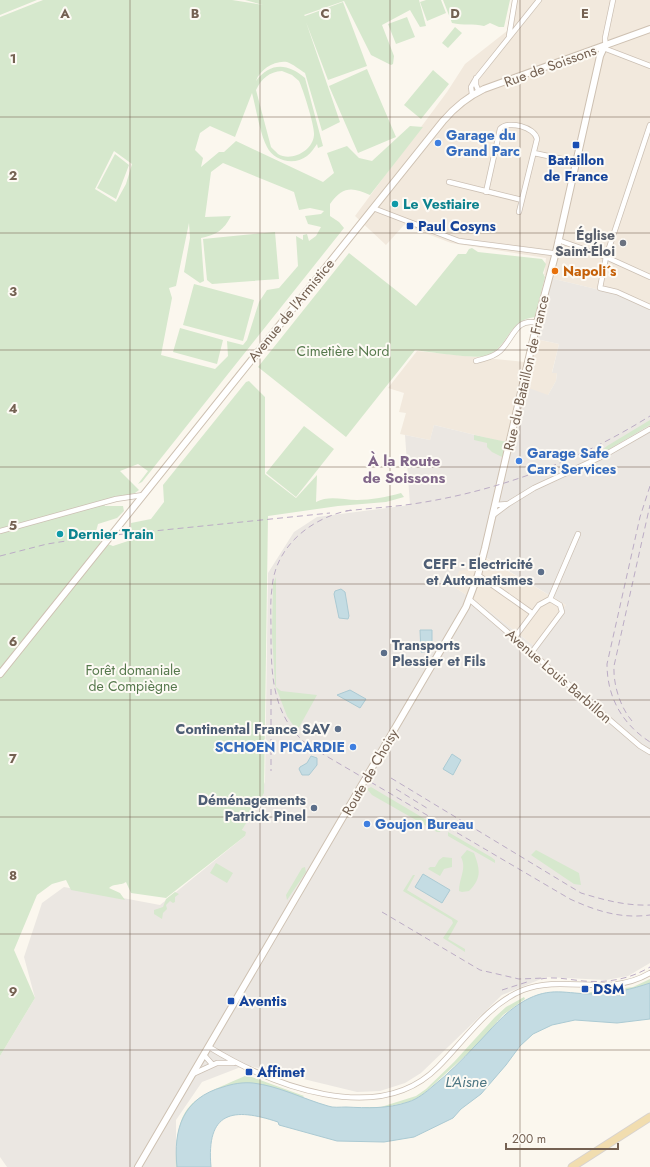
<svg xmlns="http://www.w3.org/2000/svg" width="650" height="1167" viewBox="0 0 650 1167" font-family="Jost,sans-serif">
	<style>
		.residential { fill: #f2e9dd }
		.industrial { fill: #ebe7e2; fill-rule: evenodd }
		.green { fill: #d6e8cd; fill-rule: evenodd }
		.water { fill: #c4dce3; stroke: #abcad3 }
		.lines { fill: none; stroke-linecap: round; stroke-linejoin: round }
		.street-casing { stroke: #ccc0b4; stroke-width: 6 }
		.secondary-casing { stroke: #cec1b2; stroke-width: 8 }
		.primary-casing { stroke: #d8d3cf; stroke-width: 9 }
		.street { stroke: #fff; stroke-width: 4.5 }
		.secondary { stroke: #fff; stroke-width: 6 }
		.primary { stroke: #f1ddaf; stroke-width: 7 }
		.rail { stroke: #bbacc5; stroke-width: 1; stroke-dasharray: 6 4; stroke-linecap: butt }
		.grid { fill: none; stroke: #746152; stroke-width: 1; stroke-opacity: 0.55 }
		.shop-dot { fill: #3f7fe0; stroke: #fdfaf4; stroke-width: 1.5 }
		.transit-dot { fill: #1a4fb4; stroke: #fdfaf4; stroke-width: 1.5 }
		.culture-dot { fill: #0f9aa8; stroke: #fdfaf4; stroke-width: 1.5 }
		.worship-dot { fill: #6b7280; stroke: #fdfaf4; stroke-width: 1.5 }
		.food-dot { fill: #e8710a; stroke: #fdfaf4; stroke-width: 1.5 }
		.service-dot { fill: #5c6f8a; stroke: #fdfaf4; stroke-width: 1.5 }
		.labels { text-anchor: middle; stroke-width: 4; stroke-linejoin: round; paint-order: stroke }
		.street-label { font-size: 14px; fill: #746152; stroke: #fdfaf4 }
		.shop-label { font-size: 14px; font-weight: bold; fill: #366cbe; stroke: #fdfaf4; text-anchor: start }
		.transit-label { font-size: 14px; font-weight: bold; fill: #164399; stroke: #fdfaf4; text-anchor: start }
		.culture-label { font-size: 14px; font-weight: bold; fill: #0d838f; stroke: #fdfaf4; text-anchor: start }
		.worship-label { font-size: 14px; font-weight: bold; fill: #5b616d; stroke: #fdfaf4; text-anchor: end }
		.food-label { font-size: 14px; font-weight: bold; fill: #c56008; stroke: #fdfaf4; text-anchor: start }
		.park-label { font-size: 14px; fill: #55784c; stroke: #fdfaf4 }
		.service-label { font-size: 14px; font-weight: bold; fill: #4e5e75; stroke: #fdfaf4; text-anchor: end }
		.neighbourhood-label { font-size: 15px; font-weight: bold; fill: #806689; stroke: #fdfaf4 }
		.water-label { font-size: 15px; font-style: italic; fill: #4e7784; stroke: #fdfaf4 }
		.grid-label { font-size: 13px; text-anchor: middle; font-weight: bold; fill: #746152; stroke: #fdfaf4; stroke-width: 4; stroke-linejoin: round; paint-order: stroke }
	</style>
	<rect width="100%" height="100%" fill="#fbf7ee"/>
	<path class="residential" d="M514,0H650V310L617,294L550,278L544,275L546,258L451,243L404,225L386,245L355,216L447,92L465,64L507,31Z
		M531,338L559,344L552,372L557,373L556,381L548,395L508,443L434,425L430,440L400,434L406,413L399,412L404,393L388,388L417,351L525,362Z
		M479,554L566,605L534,646L476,601L454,587L458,571Z"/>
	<path class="industrial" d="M550,278L617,294L650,310V963L628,976L606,980L546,977L502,995L421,1073L405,1083L380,1091L357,1092L246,1065L202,1082L176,1120V1167H7L0,1157V1056L35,998L24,957L42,903L64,887L160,905L245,836L242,830L265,782L268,573L294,532L317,517L410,505L405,435L430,440L434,425L508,443L526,387L548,395L556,381L557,373H552L559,344L536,339ZM480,554L566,605L534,646L476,601L454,587L459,571L477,567Z"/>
	<path class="green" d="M0,0H37L0,15Z
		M43,0H232L263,5L245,0H419L426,26L420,27L410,10L382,25L394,56L393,64L391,65L371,55L344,1L304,15L305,16L343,2L367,66L328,80L306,22L340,122L322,131L305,73C300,70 293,64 287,62C275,60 260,69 256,81C270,62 288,63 305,78L323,146L318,148L317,144C314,148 311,153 307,156C294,166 274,161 267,147C260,134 256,108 252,93L235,137L210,126L200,133L195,150L203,158L201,167L219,152H224L236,141L323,182L334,173L327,153L347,146L359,158L372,161L410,126L423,127L370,195C352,187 343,186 330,204V216L339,222L344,228L142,482L138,484L148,471L138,464L120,471L139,490L135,493L103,501L105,506H123L124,511L117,518L98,524L94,539L113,546L131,540V523L151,519L164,502L163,485L246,382L249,381L265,397V474L296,498L317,475L316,502C329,495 343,500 357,500C371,500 387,497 401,493L404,497L386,502L338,506L268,516L264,793L242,830L246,832L245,836L166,898L131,893L126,882C120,886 114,883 109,888L120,893L125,900L71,890L66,880L52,884L37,895L14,950L35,998L0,1056V17ZM282,71L292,75L299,81C303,89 315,127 314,135C313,151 291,162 278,154C276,152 273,149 271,147L256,90C262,78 269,72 282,71ZM114,151L132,164L126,184L116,202L95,189ZM223,163L294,192L299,210L310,208L324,211L321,214L305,216L308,224L321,227L316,236L309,241L307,234L303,235V240L296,236L298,266L279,288L267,290L259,302L247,340L243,345L227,341L228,356L215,369L161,355L172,298L169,288L176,286L189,223L190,238L184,272L200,283L204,281L201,238C216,235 224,230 231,216L205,217L211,172Z
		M426,0H441L446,13L427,21L420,2Z
		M443,0H510L504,27H499L490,23L484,26C473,23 463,26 452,23Z
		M407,17L415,37L396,44L388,24Z
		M455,27L462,33L448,48L442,43Z
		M367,69L396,137L358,153L329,86Z
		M433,70L449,84L421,119L404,105Z
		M115,154L129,165L116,199L97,188Z
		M275,232L279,279L212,284L207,280L203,239Z
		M472,248L478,252L542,259L546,264L543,273L545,277L535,317C507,320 509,348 486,356C477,359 428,352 415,350L346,437L258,367L349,253L416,306L458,254H466L469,249Z
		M194,284L254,300L243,341L183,325Z
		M180,328L223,340L217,364L173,352Z
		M650,420V425L606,451L600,452L607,446Z
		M304,426L334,449L296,497L266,473Z
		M474,435L507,442L505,452L502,457L492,452L487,447V443L474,440Z
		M276,577V687L281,691L317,695L297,731L287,716L275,685L272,634L273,584Z
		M371,787L435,825L441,829L440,832H437L372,795L367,789Z
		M448,832L491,857L495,860V863L448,836Z
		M467,850L474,853C480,869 482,878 469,891L462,892L459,891C459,878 467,869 461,857Z
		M536,850L579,873L581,885L574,884L531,855Z
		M443,857L452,858V867L444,869L440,876L428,869L430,867H435L439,860Z
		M216,863L233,873L227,883L210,873Z
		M305,867L306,872L287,900L286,895L302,868Z
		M413,875H415L407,890L458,921L448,939L465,949V952L443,938L453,923L452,920L403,891Z
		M175,892L179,894L175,897V902L173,903L170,901L166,905L167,909L163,913L162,919L154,914V910L163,907L166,899Z
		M650,979V984L614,994L586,995L583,993L633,987Z
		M524,997L525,999L503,1015L476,1046L419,1098L408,1102L367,1111L364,1107H381L416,1096L426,1089L454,1062L495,1017L506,1007Z
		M245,1076H249L304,1096L301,1099L248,1085L178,1167H176C176,1102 190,1100 245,1076Z"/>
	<path class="water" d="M341,589L345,592L349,616L348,619L339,618L334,594L335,591Z
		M420,630H432V651L421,652Z
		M350,690L366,699L360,708L337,695Z
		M452,754L461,760L453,775L443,769Z
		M311,756L317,758V765L309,775H302L299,769L300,767L307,763Z
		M423,874L450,890L442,903L415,887Z
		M650,983V1019L617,1023L575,1020L552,1025L533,1034L520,1046L506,1065L481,1094L461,1109L453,1118L414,1137L384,1142L337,1141L279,1125L278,1122C233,1107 206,1111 211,1167H177C173,1129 183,1098 223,1087C232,1084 242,1082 253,1083C279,1086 303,1099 328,1106C333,1108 340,1107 346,1107C367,1108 387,1109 408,1102C418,1099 426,1092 433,1086C448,1074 462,1060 475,1046C491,1030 503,1013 524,1001C551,986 565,994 594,994C613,994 632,989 650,983Z"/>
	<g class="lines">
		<g class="street-casing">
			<path id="street" d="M613,0L605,38L606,49L650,66
				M509,36L515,0
				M476,78V85L479,92
				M472,94L471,87L475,80L539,0
				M650,125L606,257L600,288L617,292L650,307
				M534,153L576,162
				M449,182L522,200
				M486,192L500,129C508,120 535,127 537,139L519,212
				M373,208L459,241L552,253
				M558,240L606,257L650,277
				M476,361C485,358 492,358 500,351C513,339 516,317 537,323
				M495,505L508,504L534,488L603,456L650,429
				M492,516L508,504
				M0,531L116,499L143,495
				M478,575L532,613
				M469,599L640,746L650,752
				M515,637L539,605L550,599L578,534
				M532,652L562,612L560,605L550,599
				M209,1047C271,1085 378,1128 438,1067C464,1041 488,1004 523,990C565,974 607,998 650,973
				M204,1055L212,1064
				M193,1074L217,1063H234"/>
		</g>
		<g class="secondary-casing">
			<path id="secondary" d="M0,674L443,121C455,107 467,97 484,89L650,29
				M138,1167L466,607L478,575L485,548L537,323L556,252L600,56L605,45"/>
		</g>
		<g class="primary-casing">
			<path id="primary" d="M572,1167L650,1117"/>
		</g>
		<use href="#street" class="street"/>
		<use href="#secondary" class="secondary"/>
		<use href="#primary" class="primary"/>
		<path class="rail" d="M650,486L640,517L607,664C607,697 622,724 650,742
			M351,510C312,517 275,546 272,588C270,602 271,616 271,630C271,668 271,708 299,737C303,742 310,746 316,750L570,899C596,911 621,919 650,915
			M346,511C370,508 395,507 419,503C501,490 580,460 650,416
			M0,556L47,544L85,538L330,513
			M271,689V771
			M632,721C620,707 613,684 614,666L650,505
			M391,778L581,893C604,900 626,906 650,905
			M396,789L430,810
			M382,912L480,970L519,979L545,978
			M541,979C555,976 570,980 584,981C608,983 630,979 650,967
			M502,990L527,982"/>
	</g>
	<path class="grid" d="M130,0V1167M260,0V1167M390,0V1167M520,0V1167M0,117H650M0,233H650M0,350H650M0,467H650M0,584H650M0,700H650M0,817H650M0,934H650M0,1050H650"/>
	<g class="shop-dot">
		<circle cx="438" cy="143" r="4"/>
		<circle cx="519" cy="461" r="4"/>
		<circle cx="353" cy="747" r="4"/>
		<circle cx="367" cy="824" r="4"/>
	</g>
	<g class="transit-dot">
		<rect x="572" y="141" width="8" height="8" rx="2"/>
		<rect x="406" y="222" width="8" height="8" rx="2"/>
		<rect x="581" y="985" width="8" height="8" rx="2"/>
		<rect x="227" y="997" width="8" height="8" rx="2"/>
		<rect x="245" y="1068" width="8" height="8" rx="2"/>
	</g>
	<g class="culture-dot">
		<circle cx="395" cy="204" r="4"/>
		<circle cx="60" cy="534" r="4"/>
	</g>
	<circle class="worship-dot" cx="623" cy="243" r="4"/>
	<circle class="food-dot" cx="555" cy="271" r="4"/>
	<g class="service-dot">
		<circle cx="541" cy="572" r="4"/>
		<circle cx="384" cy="653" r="4"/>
		<circle cx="338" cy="729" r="4"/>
		<circle cx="314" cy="808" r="4"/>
	</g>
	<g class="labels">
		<g class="street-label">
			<text transform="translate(550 66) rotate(-20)" y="5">Rue de Soissons</text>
			<text transform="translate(291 310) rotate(-51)" y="5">Avenue de l'Armistice</text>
			<text transform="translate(526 373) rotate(-77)" y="5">Rue du Bataillon de France</text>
			<text transform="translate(559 676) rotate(41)" y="5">Avenue Louis Barbillon</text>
			<text transform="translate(370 772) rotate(-60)" y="5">Route de Choisy</text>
		</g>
		<g class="shop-label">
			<text x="446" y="140">Garage du<tspan x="446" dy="16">Grand Parc</tspan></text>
			<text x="527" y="458">Garage Safe<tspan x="527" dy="16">Cars Services</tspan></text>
			<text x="345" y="752" text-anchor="end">SCHOEN PICARDIE</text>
			<text x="375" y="829">Goujon Bureau</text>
		</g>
		<g class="transit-label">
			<text x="576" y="165" text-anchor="middle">Bataillon<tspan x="576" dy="16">de France</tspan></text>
			<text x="418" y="231">Paul Cosyns</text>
			<text x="593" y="994">DSM</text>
			<text x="239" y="1006">Aventis</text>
			<text x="257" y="1077">Affimet</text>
		</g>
		<g class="culture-label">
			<text x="403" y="209">Le Vestiaire</text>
			<text x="68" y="539">Dernier Train</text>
		</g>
		<g class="worship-label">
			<text x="615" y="240">Église<tspan x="615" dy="16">Saint-Éloi</tspan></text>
		</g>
		<g class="food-label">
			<text x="563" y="276">Napoli´s</text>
		</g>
		<g class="park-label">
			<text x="343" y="356">Cimetière Nord</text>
			<text x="133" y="675">Forêt domaniale<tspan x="133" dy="16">de Compiègne</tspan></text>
		</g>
		<g class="service-label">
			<text x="533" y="569">CEFF - Electricité<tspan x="533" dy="16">et Automatismes</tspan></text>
			<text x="392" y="650" text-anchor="start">Transports<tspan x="392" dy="16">Plessier et Fils</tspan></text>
			<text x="330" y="734">Continental France SAV</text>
			<text x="306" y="805">Déménagements<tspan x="306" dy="16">Patrick Pinel</tspan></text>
		</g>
		<g class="neighbourhood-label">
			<text x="404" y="466">À la Route<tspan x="404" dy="17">de Soissons</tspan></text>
		</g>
		<g class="water-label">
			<text x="466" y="1087">L'Aisne</text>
		</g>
	</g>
	<g class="grid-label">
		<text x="65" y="18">A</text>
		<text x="195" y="18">B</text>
		<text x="325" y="18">C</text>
		<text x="455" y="18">D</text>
		<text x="585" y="18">E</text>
		<text x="13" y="63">1</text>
		<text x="13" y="180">2</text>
		<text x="13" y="296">3</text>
		<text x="13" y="413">4</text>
		<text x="13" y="530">5</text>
		<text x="13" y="646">6</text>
		<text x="13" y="763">7</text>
		<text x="13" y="880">8</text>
		<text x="13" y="996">9</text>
	</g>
	<path d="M506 1143v6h112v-6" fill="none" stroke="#746152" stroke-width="2"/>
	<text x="512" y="1143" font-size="12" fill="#746152" stroke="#fdfaf4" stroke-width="3" paint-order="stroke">200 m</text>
</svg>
